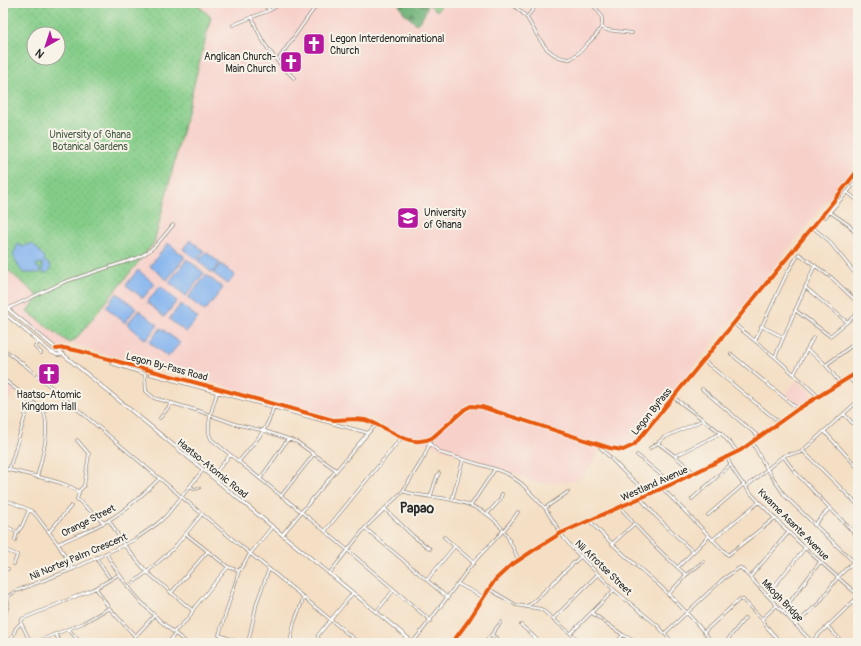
<svg xmlns="http://www.w3.org/2000/svg" width="861" height="646" viewBox="0 0 861 646" font-family="Pangolin,sans-serif">
	<style>
		.built { fill: #f7d0ca; fill-rule: evenodd }
		.forest { fill: url(#forest-firs); stroke: #4b6e50 }
		.park { fill: url(#park-dots); stroke: #587c5a; fill-rule: evenodd }
		.pitch { fill: #84cd88; stroke: #587c5a }
		.water { fill: #83b4ef; stroke: #57708d }
		.lines { fill: none; stroke-linecap: round; stroke-linejoin: round }
		.minor-casing { stroke: #908578; stroke-width: 3.5 }
		.tertiary-casing { stroke: #908578; stroke-width: 4 }
		.secondary-casing { stroke: #908578; stroke-width: 4 }
		.minor { stroke: #fff; stroke-width: 2 }
		.tertiary { stroke: #fff; stroke-width: 2.5 }
		.secondary { stroke: #fff; stroke-width: 2.5 }
		.cycleway-casing { stroke: #f7f3e8; stroke-width: 6 }
		.cycleway { stroke: #e8590c; stroke-width: 4 }
		.labels { text-anchor: middle; stroke-width: 4; stroke-linejoin: round; paint-order: stroke }
		.poi-label { font-size: 10px; fill: #2b2b2b; stroke: #f7f3e8; text-anchor: start }
		.park-label { font-size: 10px; fill: #465c47; stroke: #f7f3e8 }
		.street-label { font-size: 10px; fill: #2b2b2b; stroke: #f7f3e8 }
		.district-label { font-size: 14px; font-weight: bold; fill: #2b2b2b; stroke: #f7f3e8 }
	</style>
	<defs>
		<pattern id="forest-firs" width="22" height="20" patternUnits="userSpaceOnUse"><rect width="22" height="20" fill="#6bb074"/><path d="M5 1l3.5 6h-7zM16 11l3.5 6h-7z" fill="#588f5f"/></pattern>
		<pattern id="park-dots" width="8" height="8" patternUnits="userSpaceOnUse"><rect width="8" height="8" fill="#84cd88"/><path d="M2 2h.1M6 6h.1" fill="none" stroke="#72b076" stroke-width="1.8" stroke-linecap="round"/></pattern>
	</defs>
	<rect width="100%" height="100%" fill="#f7f3e8"/>
	<filter id="ink" filterUnits="userSpaceOnUse"><feTurbulence type="fractalNoise" baseFrequency=".025" numOctaves="2"/><feDisplacementMap in="SourceGraphic" scale="8" xChannelSelector="R" yChannelSelector="G"/><feConvolveMatrix kernelMatrix="1 2 1 2 8 2 1 2 1" color-interpolation-filters="sRGB"/></filter>
	<filter id="wash" filterUnits="userSpaceOnUse"><feTurbulence type="fractalNoise" baseFrequency=".012" numOctaves="4" result="noise"/><feDisplacementMap in="SourceGraphic" scale="16" xChannelSelector="R" yChannelSelector="G"/><feGaussianBlur stdDeviation="0.9" result="paint"/><feColorMatrix in="noise" values="0 0 0 0 0 0 0 0 0 0 0 0 0 0 0 0 0 1.4 0 .05"/><feComposite in="paint" operator="in"/></filter>
	<g filter="url(#wash)">
		<rect width="100%" height="100%" fill="#f4dfc5"/>
		<path class="built" d="M3,3H858V162L631,445L622,448L602,444L589,469L580,479L570,482L536,483L514,473L396,433L372,419L364,417L333,418L186,375L93,351L76,344H67L57,347L3,302ZM34,34H58V58H34Z
			M797,380L814,396L798,406L785,394Z
			M3,381L15,390L3,412Z"/>
		<path class="forest" d="M398,3H427L428,4C426,11 423,20 416,24L404,13Z"/>
		<path class="park" d="M8,3H195L211,17L154,243L76,339L69,343L27,311L39,297L3,266V9ZM34,34H58V58H34Z"/>
		<path class="pitch" d="M430,3H443L437,11L429,5Z"/>
		<path class="water" d="M190,240L204,251L197,260L183,249Z
			M168,243L185,257L167,280L150,266Z
			M18,244L22,247L31,244L35,246L45,258L44,261L50,264L51,269L47,273H43L42,263L37,264L36,266L40,269V273H23C18,267 16,261 13,255Z
			M206,252L220,263L212,273L198,261Z
			M187,259L204,273L186,296L169,282Z
			M221,264L235,275L228,284L213,273Z
			M138,270L155,284L143,298L126,285Z
			M206,275L223,288L205,311L188,298Z
			M160,286L177,301L164,317L147,302Z
			M117,293L136,308L125,323L106,307Z
			M181,304L198,318L186,332L169,319Z
			M139,310L158,325L146,340L127,324Z
			M161,328L180,343L168,357L149,342Z"/>
	</g>
	<g filter="url(#ink)">
		<g class="lines">
			<g class="minor-casing">
				<path id="minor" d="M261,3L270,10
					M511,3C516,8 523,12 527,18C538,35 545,58 570,59C577,55 583,49 588,43C592,39 596,36 599,31C607,20 599,9 589,3
					M252,17C261,43 274,59 294,78
					M527,17L538,3
					M233,25L270,10L282,3
					M601,27L607,30L632,33
					M277,61L318,3
					M847,192L858,201
					M830,212L849,225L858,237
					M820,217H825L858,180
					M812,227L828,240L858,277
					M805,287L847,322
					M7,309L64,282L137,258C153,251 162,238 173,225
					M795,310L830,336L858,313
					M733,323L775,357L818,396
					M761,326L783,337
					M755,341L787,273L799,254L832,278L858,303
					M38,342L35,347L41,353
					M3,349L26,366L202,514L359,643
					M806,350C821,357 830,370 840,383
					M731,354L798,409
					M775,357L815,265
					M108,359L111,363L145,374L146,391L154,398L199,411L235,424L265,431L297,442L336,470
					M703,360L779,422
					M826,365L858,341
					M150,374L368,433
					M794,374L813,338
					M849,378L858,388
					M3,379L43,410C51,429 42,458 37,477
					M218,389C215,402 203,429 212,440L325,531L431,621
					M702,389L759,437
					M673,397L721,433L737,451
					M844,414L858,429
					M160,418L172,403
					M825,432L858,468
					M77,440L89,454L84,486L78,492
					M752,442L767,469L785,496L858,566
					M658,443L663,438L703,420
					M430,444L441,453L495,469L508,474L522,484L545,508L564,538L573,549L614,590L657,625L673,643
					M597,444L625,473L649,494
					M650,448L658,443L675,456L694,473
					M803,451L858,505
					M637,455L672,484
					M675,456L721,433
					M783,456L795,472L858,537
					M727,457C735,478 752,495 768,511C796,541 827,568 858,595
					M239,461C253,444 268,430 273,408
					M3,468C17,473 73,482 79,493L77,499L104,523
					M9,470L30,400
					M212,477L230,455
					M260,479L288,439
					M190,486L194,489L199,488
					M746,487L783,456L788,454L800,453L858,401
					M662,488L728,555L775,518
					M403,491C419,497 435,496 452,500C471,504 491,513 503,530C510,539 514,551 519,560
					M281,496L314,454
					M430,497C434,489 434,481 439,473
					M640,498L656,516L693,552
					M3,499L30,510L35,514L58,544L73,569
					M692,499L730,465
					M452,500L463,460
					M471,505L495,469
					M620,507C640,532 662,554 686,575
					M545,508L568,492
					M385,509L413,536L430,549
					M487,514L500,500L502,494
					M708,515L744,484
					M109,520L124,545L147,572L192,610
					M590,521C611,545 636,565 660,586C679,604 697,623 713,643
					M3,525L17,532L15,540
					M814,525L829,509
					M365,528L448,598
					M325,531L402,437
					M49,532L71,506
					M17,533L22,526L29,510
					M186,534L228,567L239,571
					M282,535L368,433L376,425
					M444,537L474,563
					M712,540L759,502
					M58,544C75,536 93,529 109,520C129,508 144,494 160,478
					M612,544L634,524
					M3,549L17,555L14,564
					M106,553C128,592 152,616 187,643
					M97,557L98,561L109,577
					M678,567L709,536
					M3,568L8,569
					M329,574L365,528L403,491L424,457L432,438
					M750,577L788,533
					M427,580L454,547
					M458,584L483,597
					M128,587L147,572L173,549L202,514
					M96,588L109,608L135,636
					M489,589L516,605L541,609L582,643
					M171,593L208,551
					M668,595L686,575L703,562
					M767,595L805,548
					M3,596L7,597L16,591L73,569L134,540L157,524L166,516L203,470
					M526,607L532,603L581,556
					M376,612L394,590
					M782,612L820,562
					M592,613L623,635L638,643
					M553,619L598,574
					M762,619L776,606
					M3,623L8,604L7,597
					M521,625L541,643
					M795,625L819,603L838,577L858,557
					M828,627L843,643
					M68,629L81,643
					M174,632L189,618L194,608L228,567
					M704,632L740,599L743,600L762,619L766,626L781,643
					M571,633L614,590
					M665,633L723,579L739,568H741L813,643
					M55,634L61,643
					M492,635L503,643
					M11,640L16,628L21,623
					M413,642C434,616 453,589 473,563C487,546 506,531 518,512
					M31,643L21,623L22,619L96,588L118,575
					M33,643L83,623L109,608
					M129,643L154,616
					M168,643L175,634
					M241,643L219,635L239,571L250,554L272,527
					M248,643L257,602L269,569
					M290,643L294,623L304,597
					M319,643L318,635L353,593
					M401,643L406,637
					M485,643L501,622
					M616,643L623,635
					M725,643L745,618
					M756,643L758,641
					M810,643L858,597"/>
			</g>
			<g class="tertiary-casing">
				<path id="tertiary" d="M3,312L51,352L58,355L62,354
					M56,349L64,348L79,351L333,420C343,420 355,418 365,420C387,425 407,450 432,438L465,409L471,406L482,407L610,448L623,450L634,445L828,208L858,170
					M452,643L469,620L495,580L510,566L534,550L561,533L672,484L741,450L798,409L858,372"/>
			</g>
			<g class="secondary-casing">
				<path id="secondary" d="M3,305L414,643"/>
			</g>
			<use href="#minor" class="minor"/>
			<use href="#tertiary" class="tertiary"/>
			<use href="#secondary" class="secondary"/>
			<g class="cycleway-casing">
				<path id="cycleway" d="M56,349L64,348L79,351L333,420C343,420 355,418 365,420C387,425 407,450 432,438L465,409L471,406L482,407L610,448L623,450L634,445L828,208L858,170
					M452,643L469,620L495,580L510,566L534,550L561,533L672,484L741,450L798,409L858,372"/>
			</g>
			<use href="#cycleway" class="cycleway"/>
		</g>
	</g>
	<defs>
		<g id="church-square" transform="scale(1.15)"><rect x="-9" y="-9" width="18" height="18" rx="4" fill="#b5179e" stroke="#f7f3e8"/><path d="M-1.2-6h2.4v3.5h3.3v2.4h-3.3V6h-2.4V-.1h-3.3v-2.4h3.3Z" fill="#fff"/></g>
		<g id="university-square" transform="scale(1.15)"><rect x="-9" y="-9" width="18" height="18" rx="4" fill="#b5179e" stroke="#f7f3e8"/><path d="M0-5L7-2L0 1L-7-2ZM-4 1L0 2.5L4 1V4Q0 6-4 4Z" fill="#fff"/></g>
	</defs>
	<g fill-rule="evenodd">
		<use href="#church-square" x="314" y="44"/>
		<use href="#church-square" x="291" y="62"/>
		<use href="#university-square" x="408" y="218"/>
		<use href="#church-square" x="49" y="374"/>
	</g>
	<g class="labels">
		<g class="poi-label">
			<text x="330" y="42">Legon Interdenominational<tspan x="330" dy="12">Church</tspan></text>
			<text x="276" y="60" text-anchor="end">Anglican Church-<tspan x="276" dy="12">Main Church</tspan></text>
			<text x="424" y="216">University<tspan x="424" dy="12">of Ghana</tspan></text>
			<text x="49" y="398" text-anchor="middle">Haatso-Atomic<tspan x="49" dy="12">Kingdom Hall</tspan></text>
		</g>
		<g class="park-label">
			<text x="90" y="138">University of Ghana<tspan x="90" dy="12">Botanical Gardens</tspan></text>
		</g>
		<g class="street-label">
			<text transform="translate(167 366) rotate(15)" y="4">Legon By-Pass Road</text>
			<text transform="translate(651 411) rotate(-51)" y="4">Legon ByPass</text>
			<text transform="translate(213 468) rotate(39)" y="4">Haatso-Atomic Road</text>
			<text transform="translate(654 483) rotate(-24)" y="4">Westland Avenue</text>
			<text transform="translate(88 520) rotate(-27)" y="4">Orange Street</text>
			<text transform="translate(794 524) rotate(45)" y="4">Kwame Asante Avenue</text>
			<text transform="translate(78 556) rotate(-23)" y="4">Nii Nortey Palm Crescent</text>
			<text transform="translate(604 567) rotate(44)" y="4">Nii Afrotse Street</text>
			<text transform="translate(783 600) rotate(46)" y="4">Mkogh Bridge</text>
		</g>
		<g class="district-label">
			<text x="417" y="513">Papao</text>
		</g>
	</g>
	<rect width="861" height="646" fill="none" stroke="#f7f3e8" stroke-width="16"/>
	<g transform="translate(46 46) rotate(219)"><circle r="19" fill="#f7f3e8" stroke="#a5a39c"/>
	<path d="M0-3L7 15L0 10L-7 15Z" fill="#b5179e"/>
	<text y="-6" font-size="11" font-weight="bold" text-anchor="middle" fill="#2b2b2b">N</text>
	</g>
</svg>
